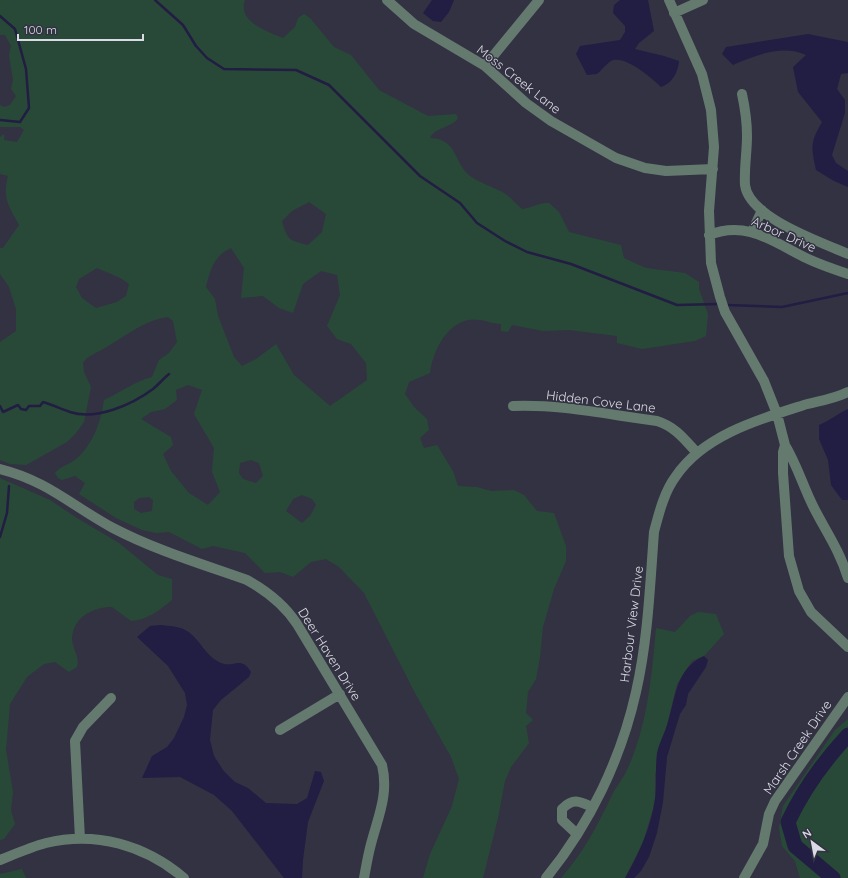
<svg xmlns="http://www.w3.org/2000/svg" width="848" height="878" viewBox="0 0 848 878" font-family="Quicksand,sans-serif">
	<style>
		.green { fill: #294938; fill-rule: evenodd }
		.water { fill: #221d43 }
		.lines { fill: none; stroke-linecap: round; stroke-linejoin: round }
		.stream { stroke: #221d43; stroke-width: 2.5 }
		.river { stroke: #221d43; stroke-width: 15 }
		.minor { stroke: #657a6e; stroke-width: 10 }
		.labels { text-anchor: middle; stroke-width: 3; stroke-linejoin: round; paint-order: stroke }
		.street-label { font-size: 13px; fill: #dbdbe6; stroke: #323242 }
	</style>
	<rect width="100%" height="100%" fill="#323242"/>
	<path class="green" d="M0,0H245C237,22 267,31 283,38L295,27L298,18L304,14L310,18L334,47L351,55L379,90L428,116L456,114L458,118C452,128 435,127 430,138C458,139 453,162 470,176C480,183 493,187 504,193C511,197 516,204 522,209C531,208 540,202 549,203L559,212L569,232L621,245L624,258L646,268L685,273L699,282V289L708,314L706,336L695,341L642,349L617,343V336L569,330L543,331L512,325L508,332L501,331V324C494,324 488,321 480,320C451,315 433,348 430,373L409,382L405,394L414,407L427,419L429,430L420,438L424,448L437,445L453,471L458,486L477,487L491,491L514,490L524,495L537,511L554,513L566,546V561L554,589L543,627L540,657L536,679L528,692L526,713L533,720L526,726L529,743L511,767L505,781L498,818L483,878H423L430,854L452,806L459,779L451,757L415,693L364,593L339,567L326,559L311,562L293,577L280,572L265,573L245,553L213,546L202,549L169,532L156,533L142,530L116,518L79,494L85,483L75,476L62,480L58,478L55,473C60,466 69,465 76,459C93,445 101,421 104,400C121,392 134,382 152,377L159,360L169,353L177,342L173,321L168,317C144,320 126,336 105,348C97,353 88,355 83,363L84,372L91,387L84,422L76,433L67,442L26,465L10,464L0,460V342L16,331V309L9,287L0,274V248H3L19,225C9,206 2,199 8,176L0,174V137L4,134V140L17,142L24,130L20,127H0V105L4,107L10,105L16,96L11,89L13,80L9,55L11,46L5,35H0ZM309,202L326,214L322,232L308,245C289,241 287,239 282,221L292,211ZM231,248L244,268L241,298L263,296L279,308L293,313L303,284L321,271L337,275L340,295L327,326L337,339L351,344L366,363L367,380L330,406L294,375L276,344L256,359L242,366L234,357L218,316L215,299L206,287C210,271 214,255 231,248ZM97,268C108,273 119,276 129,284L126,296L117,302L96,308L82,298L76,287L79,279ZM188,385L202,390L194,414L214,448L212,472L220,492L208,505L189,493L171,471L163,454L173,445L171,437L141,419L151,412L165,409L177,400L176,390ZM251,460L259,463L263,476L256,483L243,479L239,473L240,463ZM302,495L312,499L316,505L310,516L302,523L286,511L293,499ZM149,497L153,500L152,511L141,513L134,509V502L139,498Z
		M0,478L50,500L77,518L119,543L158,575L172,579V600C160,610 147,620 131,621L112,607C93,607 72,617 72,640C73,650 80,657 77,667L69,672L55,662L44,664L27,677L10,704L6,750L13,792L11,810L15,824L4,839L0,840Z
		M698,612L716,614L724,634L704,656L692,661L677,684L655,774V798L653,809L643,842L625,878H561C583,853 598,825 612,795C616,787 621,781 625,774C647,731 652,675 656,628L675,632L690,616Z
		M848,719V878H800L795,861L782,846L779,827L783,806L835,730Z
		M22,869L26,878H0V874Z"/>
	<path class="water" d="M432,0H454L449,12L441,22L433,21L423,13Z
		M620,0H648L654,31L639,43L635,49L664,56L679,61C678,73 672,83 661,87C652,78 624,54 611,61C606,64 601,71 597,74L587,75L576,54L580,46L620,40L625,32V26L613,13L614,5Z
		M808,34L848,42V73L841,74L837,89L845,100V113L832,155L836,163L848,171V187L834,181L816,170C811,147 810,143 822,122L798,92L793,67L806,55C783,44 756,55 733,65L722,54L726,47Z
		M848,409V500H842L831,485L828,460L819,439V425C829,421 837,414 848,409Z
		M160,625C169,626 179,626 187,631C200,639 205,656 221,663C234,668 241,655 251,672L249,677L221,700L213,710L210,740L214,756L223,770L235,782L248,788L266,803L297,804L307,798L315,771L321,772L324,781L308,822L303,860L302,878H284L232,811L214,795L180,777L142,778L152,756L167,747L174,738L184,717L187,705L185,693L168,666L137,637L150,626Z
		M704,656L708,660L706,667L688,694L686,705L680,714L667,757L663,802L657,833L649,857L641,871L634,878H625C639,854 651,827 655,799C657,784 655,769 657,753C659,744 664,734 667,725C676,698 675,669 704,656Z"/>
	<g class="lines">
		<path class="stream" d="M155,0L183,25L196,46L207,58L224,69L296,70L329,85L420,176L460,203L477,223L505,241L527,252L571,264L677,305L719,304
			M0,16L15,29L26,69L29,108L20,122L0,120
			M726,305L782,307L848,293
			M0,406L3,412L18,405L21,409L26,410L29,406H40L43,402C53,405 61,409 70,412C96,421 133,404 153,389C159,384 163,379 169,374
			M0,537L7,513L9,486"/>
		<path class="river" d="M833,878L795,846L788,822C803,790 824,761 848,735"/>
		<path class="minor" d="M387,0L414,24L485,66L526,103L551,121L616,158L645,168L666,171L713,169
			M669,0L702,74L711,110L714,147L709,211L711,263L720,297L725,312L764,381L777,414L785,445L783,452V473L789,556L799,591L811,612L848,647
			M674,13L703,0
			M485,66L539,0
			M742,94C745,108 747,122 747,136C747,152 744,169 745,185C749,218 821,242 848,254
			M752,232L762,210
			M709,235C746,220 772,241 804,257C818,264 833,269 848,274
			M513,406C561,404 610,415 657,421C676,427 685,440 697,453
			M785,445C797,465 803,486 813,506C826,532 839,549 848,578
			M0,469C48,481 72,506 113,528C155,550 202,564 247,580C267,591 284,604 297,624L382,765C389,794 378,817 371,844C368,855 366,867 364,878
			M280,730L340,694
			M577,834L562,820V809C573,798 579,801 592,807
			M80,839L75,741L83,727L111,698
			M0,860C15,854 31,847 46,843C96,831 145,845 184,878
			M546,878C590,824 621,759 636,692C648,640 650,585 654,532C659,513 664,492 676,476C704,435 760,419 804,405C819,401 834,399 848,392
			M744,878L763,844L769,814L775,801L848,697"/>
	</g>
	<g class="labels">
		<g class="street-label">
			<text transform="translate(519 79) rotate(38)" y="5">Moss Creek Lane</text>
			<text transform="translate(784 234) rotate(24)" y="5">Arbor Drive</text>
			<text transform="translate(601 401) rotate(7)" y="5">Hidden Cove Lane</text>
			<text transform="translate(631 624) rotate(-83)" y="5">Harbour View Drive</text>
			<text transform="translate(330 654) rotate(58)" y="5">Deer Haven Drive</text>
			<text transform="translate(797 747) rotate(-56)" y="5">Marsh Creek Drive</text>
		</g>
	</g>
	<g transform="translate(812 842) rotate(328)" stroke="#323242" stroke-width="3" paint-order="stroke">
	<path d="M0-3L7 15L0 10L-7 15Z" fill="#dbdbe6"/>
	<text y="-6" font-size="11" font-weight="bold" text-anchor="middle" fill="#dbdbe6">N</text>
	</g>
	<path d="M18 34v6h125v-6" fill="none" stroke="#dbdbe6" stroke-width="2"/>
	<text x="24" y="34" font-size="12" fill="#dbdbe6" stroke="#323242" stroke-width="3" paint-order="stroke">100 m</text>
</svg>
